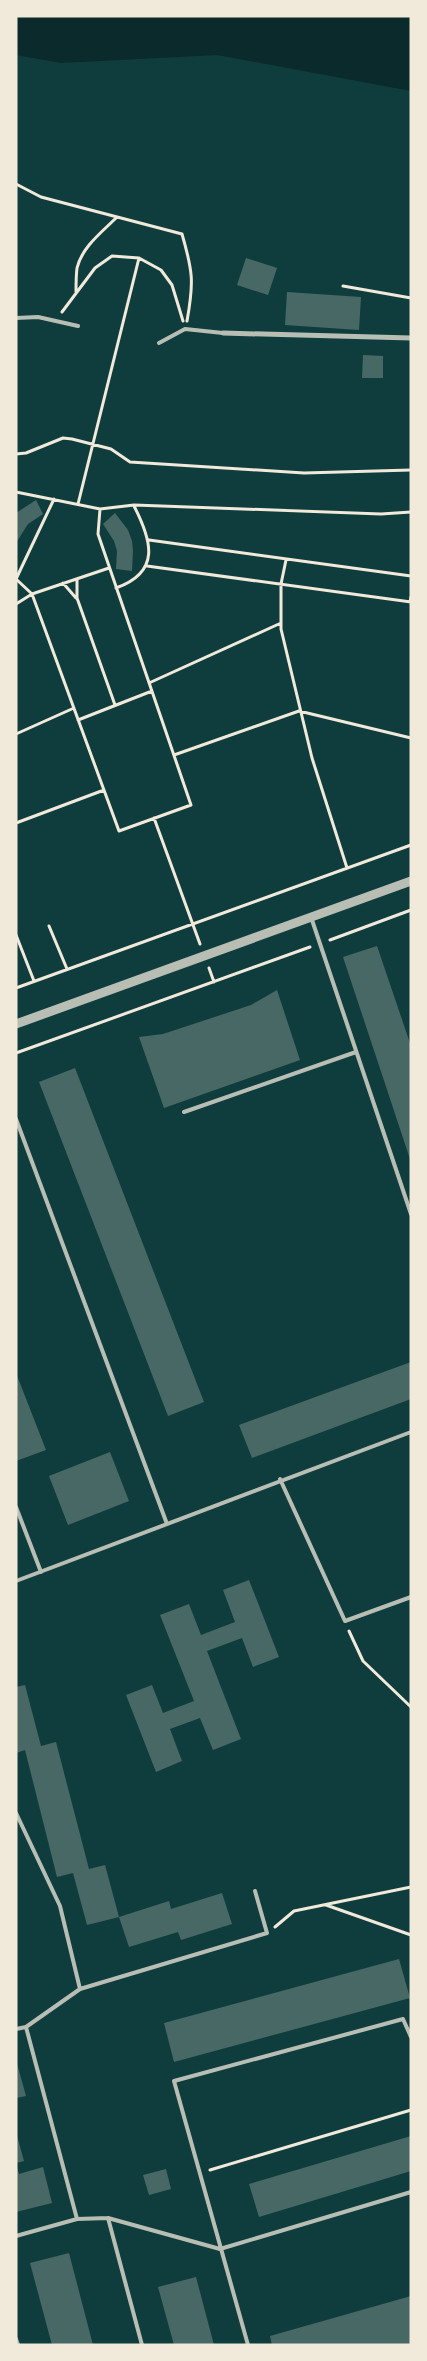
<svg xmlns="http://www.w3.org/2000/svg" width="427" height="2361" viewBox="0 0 427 2361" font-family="'Fira Sans Condensed',sans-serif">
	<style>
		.water { fill: #0a2a2b }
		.building { fill: #486865 }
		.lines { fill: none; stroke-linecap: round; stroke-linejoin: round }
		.path { stroke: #f1e9da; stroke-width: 3 }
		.service { stroke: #b8beb3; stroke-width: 4 }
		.minor { stroke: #b8beb3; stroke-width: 5 }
		.tertiary { stroke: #b8beb3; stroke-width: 9 }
	</style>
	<rect width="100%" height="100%" fill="#0f3d3e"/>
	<path class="water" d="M16,16H411V91L217,55L61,63L16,55Z"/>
	<path class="building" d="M246,258L277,268L268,295L237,285Z
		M287,292L361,297L359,330L285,325Z
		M363,355L383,356V378H362Z
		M36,500L43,514L28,524L16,543V513Z
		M115,513L128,530L132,541L133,551L132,571L116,569L117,551L114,541L103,524Z
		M377,946L411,1046L410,1159L343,957Z
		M277,990L300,1060L164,1108L139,1037L163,1034L251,1005Z
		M75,1068L204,1402L168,1416L39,1082Z
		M411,1362V1399L252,1458L239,1425Z
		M16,1373L46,1450L16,1461Z
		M110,1452L129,1501L68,1525L49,1476Z
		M249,1580L279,1657L253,1667L242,1638L207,1651L241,1739L213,1750L200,1718L170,1729L182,1761L156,1772L126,1695L152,1685L163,1713L194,1701L160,1615L189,1604L201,1635L235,1622L223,1590Z
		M25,1685L41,1746L56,1742L89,1869L105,1865L119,1917L87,1925L73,1873L57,1877L25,1750L16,1753V1687Z
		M222,1893L232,1924L181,1940L178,1932L129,1947L119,1917L169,1901L171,1909Z
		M399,1959L410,1998L174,2062L164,2023Z
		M16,2060L26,2096L16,2098Z
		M16,2132L24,2161L16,2163Z
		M411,2136V2171L259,2217L249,2184Z
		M17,2167L19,2174L43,2167L52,2203L16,2212Z
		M166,2169L171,2189L149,2195L143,2175Z
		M69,2253L93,2345H52L30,2263Z
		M196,2277L214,2345H174L158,2287Z
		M411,2296V2345H272L270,2336Z"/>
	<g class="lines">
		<path class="path" d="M16,184L41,197L182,234C193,272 194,282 187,321
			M343,286L411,298
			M76,292C76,285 76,276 77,268C82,247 102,232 116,218
			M62,312L95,268L112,256L139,258L161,270L172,285L183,321
			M16,454L26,453L63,438L72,439L111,449L130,462L304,473L411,470
			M16,492L100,509L134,505L381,514L411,512
			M78,504L139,258
			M149,540L411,576
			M286,560L281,584V629L312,758L347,868
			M147,566L411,602
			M16,579L32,594L119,831L191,805L98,534L100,509
			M16,579L54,499
			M77,579V598L115,705
			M63,583L76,598
			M116,588C161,572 152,541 134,506
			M410,602L411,597
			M16,604L32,594L109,568
			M149,683L281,623
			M78,720L152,691
			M16,734L74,708
			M174,755L299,711L411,738
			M154,818L200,944
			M16,823L104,790
			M49,926L67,969
			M16,935L34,981
			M330,940L411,910
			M209,968L214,982
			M16,988L411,845
			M16,1053L310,947
			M349,1631L363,1661L411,1707
			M326,1905L411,1935
			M275,1927L294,1911L411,1887
			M210,2170L411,2110"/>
		<path class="service" d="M16,318L38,317L78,326
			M159,343L185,329L223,333
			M311,917L411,1214
			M184,1112L356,1052
			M16,1119L167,1524
			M280,1479L345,1621L411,1597
			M16,1507L41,1572
			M16,1581L411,1432
			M16,1813L60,1906L80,1989
			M26,2027L77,2219
			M16,2029L26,2027L80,1989L267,1933L255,1891
			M108,2218L142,2345
			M16,2236L77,2219L108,2218L220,2249L411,2192
			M16,2339L18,2345
			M248,2345L174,2081L403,2019L411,2037"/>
		<path class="minor" d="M223,333L411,338"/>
		<path class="tertiary" d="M16,1024L411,881"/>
	</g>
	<rect width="427" height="2361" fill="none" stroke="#f1e9da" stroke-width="35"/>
</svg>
